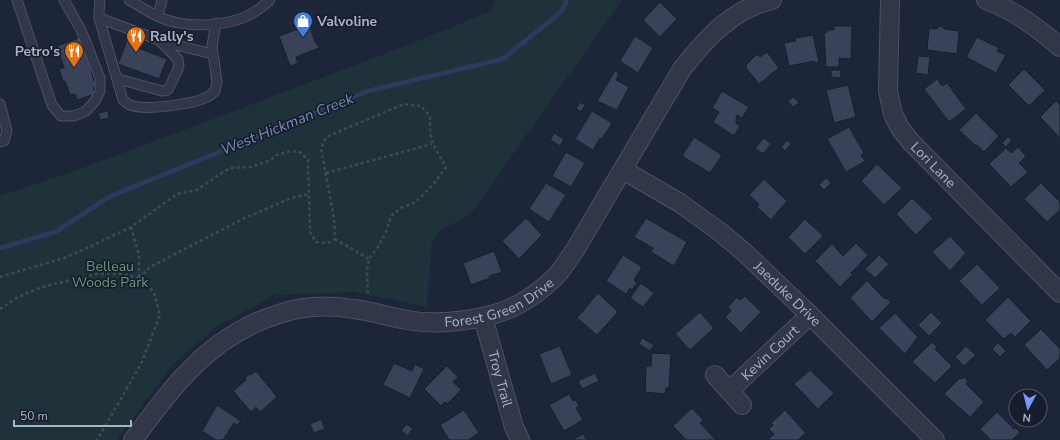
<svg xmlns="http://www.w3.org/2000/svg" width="1060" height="440" viewBox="0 0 1060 440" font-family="'Nunito Sans',sans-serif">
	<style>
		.green { fill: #1f323a }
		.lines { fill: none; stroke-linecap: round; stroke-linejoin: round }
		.stream { stroke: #2d3a5f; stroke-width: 4.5 }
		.building { fill: #394259; stroke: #191f2f }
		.lane-casing { stroke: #4c5264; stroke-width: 11 }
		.street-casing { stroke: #4c5264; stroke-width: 20 }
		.path { stroke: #3a4e54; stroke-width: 2.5; stroke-dasharray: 3 3; stroke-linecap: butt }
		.lane { stroke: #313749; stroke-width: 9 }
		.street { stroke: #313749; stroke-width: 18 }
		.labels { text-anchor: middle; stroke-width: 3.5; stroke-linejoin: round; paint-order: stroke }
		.poi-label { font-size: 14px; font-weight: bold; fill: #abb1c6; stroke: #171d2d; text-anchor: start }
		.street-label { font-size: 14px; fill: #abb1c6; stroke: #171d2d }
		.park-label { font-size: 14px; fill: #619876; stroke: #171d2d }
		.water-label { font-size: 15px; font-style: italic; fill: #7889b6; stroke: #171d2d }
	</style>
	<rect width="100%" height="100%" fill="#1d2539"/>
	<path class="green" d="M495,0H622L470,215L441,230L432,243L427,307L354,292L275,295L216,327L172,365L117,440H0V196L91,165L403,47L491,11Z"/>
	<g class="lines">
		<path class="stream" d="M0,248L55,232L109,197L368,91L503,59L561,12L567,0"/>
	</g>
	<path class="building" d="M660,2L677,19L660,37L643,20Z
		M309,25L316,44H318L319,48L296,57L298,63L290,66L279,36Z
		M834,26H852L851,59L839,58V67H826L824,33L827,32V30H834Z
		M938,26L944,27V29L959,31L957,54L927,50L929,28L937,29Z
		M130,32L140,35L135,47L167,59L159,79L118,64Z
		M813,35L819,62L814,63V61L789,66L784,43L796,41L795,38Z
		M635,36L653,48L638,73L620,61Z
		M81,37L95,70L91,71L96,87L93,88L95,94L77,100L75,94L70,95L65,81L63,82L59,69L64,68L57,46Z
		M977,37L999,48L997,51L1006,55L996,73L966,57Z
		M767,52L779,68L759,84L746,68L747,67L746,65L757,54L760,57Z
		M918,56L930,57L928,75L916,73Z
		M1024,69L1045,90L1029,106L1008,85Z
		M831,70H841V78L831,77Z
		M615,71L619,73L616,80L629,87L617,110L597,101Z
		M937,79L942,86L947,83L966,109L949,122L924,89Z
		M848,85L856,117L834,123L826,90Z
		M722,91L749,107L742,118L737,115L736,119V123L740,126L734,136L713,122L719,112L712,108Z
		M793,97L799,103L793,107L788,101Z
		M1056,101L1060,105V138L1040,117Z
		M580,102L585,105L581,112L576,109Z
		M108,111L109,118L100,120L98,113Z
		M592,111L612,123L602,139L600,138L593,150L575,139Z
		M976,113L999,136L984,152L977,145L976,146L959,130Z
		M849,127L864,153L861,155L865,161L846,172L827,139Z
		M554,133L564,139L560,146L550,140Z
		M694,137L722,155L710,173L682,156Z
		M1008,137L1012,140L1006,147L1002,143Z
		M764,138L771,144L763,154L755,148Z
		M787,140L791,144L785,151L781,147Z
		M1018,147L1026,156L1019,163L1028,172L1011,187L989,164L1006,148L1011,153Z
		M566,152L585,163L571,187L552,176Z
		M877,164L902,188L884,205L861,181Z
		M826,178L831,183L824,190L819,185Z
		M764,179L787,201L771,220L757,207L759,204L749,195Z
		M546,183L566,195L549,222L529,209Z
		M1041,183L1060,202V210L1047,222L1024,199Z
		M912,198L933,218L916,235L896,214Z
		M526,218L542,235L519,259L502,241Z
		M646,218L687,242L674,266L651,252L653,248L634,237Z
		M805,219L823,236L805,254L788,237Z
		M950,236L966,253L950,271L932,252Z
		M856,243L868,255L851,273L853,274L840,287L815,261L832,244L843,256Z
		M494,251L502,272L489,276L490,278L471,285L463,263Z
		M623,255L642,267L634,280L637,283L632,290L630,288L626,294L606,281Z
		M879,255L889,264L875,278L865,269Z
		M977,264L1000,288L982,305L959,281Z
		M867,281L885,299L886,298L891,302L872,322L850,298Z
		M641,283L654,293L643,307L630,298Z
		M598,293L618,312L597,335L577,318Z
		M745,296L761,312L741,333L725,317L731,311L728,307L737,297L740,300Z
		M1008,297L1031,321L1015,337L1011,333L1004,339L985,320Z
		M700,312L714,328L690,350L675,334Z
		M931,312L942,323L929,336L918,325Z
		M895,313L918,337L905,354L879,328Z
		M1041,329L1060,349V358L1047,370L1024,345Z
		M642,338L654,345L650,351L639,344Z
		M932,342L937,347L935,349L952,366L935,383L912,362Z
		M998,343L1006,351L1000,357L992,349Z
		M560,346L572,375L551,384L539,354Z
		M966,346L976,355L964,366L955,357Z
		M652,353L671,354L669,388H666L665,394L645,392L646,366H651Z
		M394,363L412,371L415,364L424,369L410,398L383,385Z
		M447,366L458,377L453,382L461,390L447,404L445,402L441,406L424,389Z
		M810,370L834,393L818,409L794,384Z
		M256,371L277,397L260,412L256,407L251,412L233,391L246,380L245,378L249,374L250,375Z
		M595,373L599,381L582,389L578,381Z
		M964,377L968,381L966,384L984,402L970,417L944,394L960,378L962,379Z
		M569,394L573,401L576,400L579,406L576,408L583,420L564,431L549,405Z
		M217,405L241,421L237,425L234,423L223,440H216L202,431Z
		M692,408L703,420L700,423L716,440H686L673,426Z
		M464,410L479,433L468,440H449L440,425Z
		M785,410L806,433L798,440H770L769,439L774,434L769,429L773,425L771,423Z
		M997,412L1014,429L1016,428L1020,432L1012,440H991L980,429Z
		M321,419L325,429L314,433L310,424Z
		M406,424L413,428L408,436L401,431Z
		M583,434L587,440H572Z"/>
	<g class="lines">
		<g class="lane-casing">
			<path id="lane" d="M17,0L52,105L61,116H74L86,111L95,101L100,91V78L81,30L64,0
				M100,0L99,11V18L123,100C125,101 126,103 128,104C141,112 194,104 207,97C210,96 213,93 215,91L217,82L212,46L216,23
				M129,0C139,6 149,12 159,17C183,28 221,27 245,17C255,13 262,7 270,0
				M158,16L162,0
				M99,18L159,40L178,59L179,67L168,90L162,91L118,79
				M161,41L212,54
				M0,104L7,131L4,141L0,142"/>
		</g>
		<g class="street-casing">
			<g id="street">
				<path id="s1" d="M890,0L888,91L893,114L900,128L911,142L1060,293"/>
				<path d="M986,0C1017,12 1035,26 1060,47"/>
				<path id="s2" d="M623,170L680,203L720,232L745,253L810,315L935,440"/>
				<path id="s3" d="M483,317L514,427L520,440"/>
				<path d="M715,375L742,405"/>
				<path id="s4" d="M729,391L810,315"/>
				<path id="s5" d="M133,440C174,385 210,335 279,314C302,306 329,305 354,309C372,311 389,317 407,320C439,326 490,320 519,304C532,297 545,287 555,277C563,269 569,258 575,250L682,69C701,45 722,20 751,7C758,4 765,2 772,0"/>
			</g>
		</g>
		<path class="path" d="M326,173L432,144
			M131,227L139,256V277
			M335,239L369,259
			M0,277L64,258L96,244L131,227L177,194L197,190L220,174L230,168L251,167L271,160L276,155L291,151L300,152L308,160L310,232L316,242C324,243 328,244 335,239L334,218L321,149L326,137L404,104L421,106L430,116C429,142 433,145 446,167L433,185L416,202L401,208L391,216L386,232L378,247L369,259L367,272L368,295
			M139,278L150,267L243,219L291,198L309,194
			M0,309L18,297L42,287L96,274H122L139,278L154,292L160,315L141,364L97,440"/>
		<use href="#lane" class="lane"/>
		<use href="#street" class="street"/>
	</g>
	<defs>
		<g id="shop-pin" transform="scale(1)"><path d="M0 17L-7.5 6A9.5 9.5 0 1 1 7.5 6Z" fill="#3f7fe0" stroke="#171d2d"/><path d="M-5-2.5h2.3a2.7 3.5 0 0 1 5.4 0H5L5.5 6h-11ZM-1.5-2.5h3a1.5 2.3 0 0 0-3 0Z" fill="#fff"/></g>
		<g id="restaurant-pin" transform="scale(1)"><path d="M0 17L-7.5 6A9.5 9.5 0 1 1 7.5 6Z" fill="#e8710a" stroke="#171d2d"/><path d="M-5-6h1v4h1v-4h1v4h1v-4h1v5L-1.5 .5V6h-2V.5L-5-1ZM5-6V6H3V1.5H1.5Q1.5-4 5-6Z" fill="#fff"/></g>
	</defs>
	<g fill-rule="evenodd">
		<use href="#shop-pin" x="303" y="21"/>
		<use href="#restaurant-pin" x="136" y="36"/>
		<use href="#restaurant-pin" x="74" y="51"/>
	</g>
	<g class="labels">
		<g class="poi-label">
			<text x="317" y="26">Valvoline</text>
			<text x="150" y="41">Rally's</text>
			<text x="60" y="56" text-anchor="end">Petro's</text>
		</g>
		<g class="street-label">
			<text dy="5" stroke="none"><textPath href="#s1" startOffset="180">Lori Lane</textPath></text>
			<text dy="5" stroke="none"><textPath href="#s2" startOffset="207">Jaeduke Drive</textPath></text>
			<text dy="5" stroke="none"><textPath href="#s5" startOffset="423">Forest Green Drive</textPath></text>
			<text dy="5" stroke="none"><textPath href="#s4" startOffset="56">Kevin Court</textPath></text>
			<text dy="5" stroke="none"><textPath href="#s3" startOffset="64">Troy Trail</textPath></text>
		</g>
		<g class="park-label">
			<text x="110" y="271">Belleau<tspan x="110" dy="16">Woods Park</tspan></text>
		</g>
		<g class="water-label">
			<text transform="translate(287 124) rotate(-22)" y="5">West Hickman Creek</text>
		</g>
	</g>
	<g transform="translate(1028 408) rotate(187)"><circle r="19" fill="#171d2d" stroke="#52586a"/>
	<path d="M0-3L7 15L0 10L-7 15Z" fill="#7796ff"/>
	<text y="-6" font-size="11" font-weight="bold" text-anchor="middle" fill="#abb1c6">N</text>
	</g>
	<path d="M14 420v6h117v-6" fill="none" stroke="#abb1c6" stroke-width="2"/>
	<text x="20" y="420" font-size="12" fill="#abb1c6" stroke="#171d2d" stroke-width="3" paint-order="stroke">50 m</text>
</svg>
